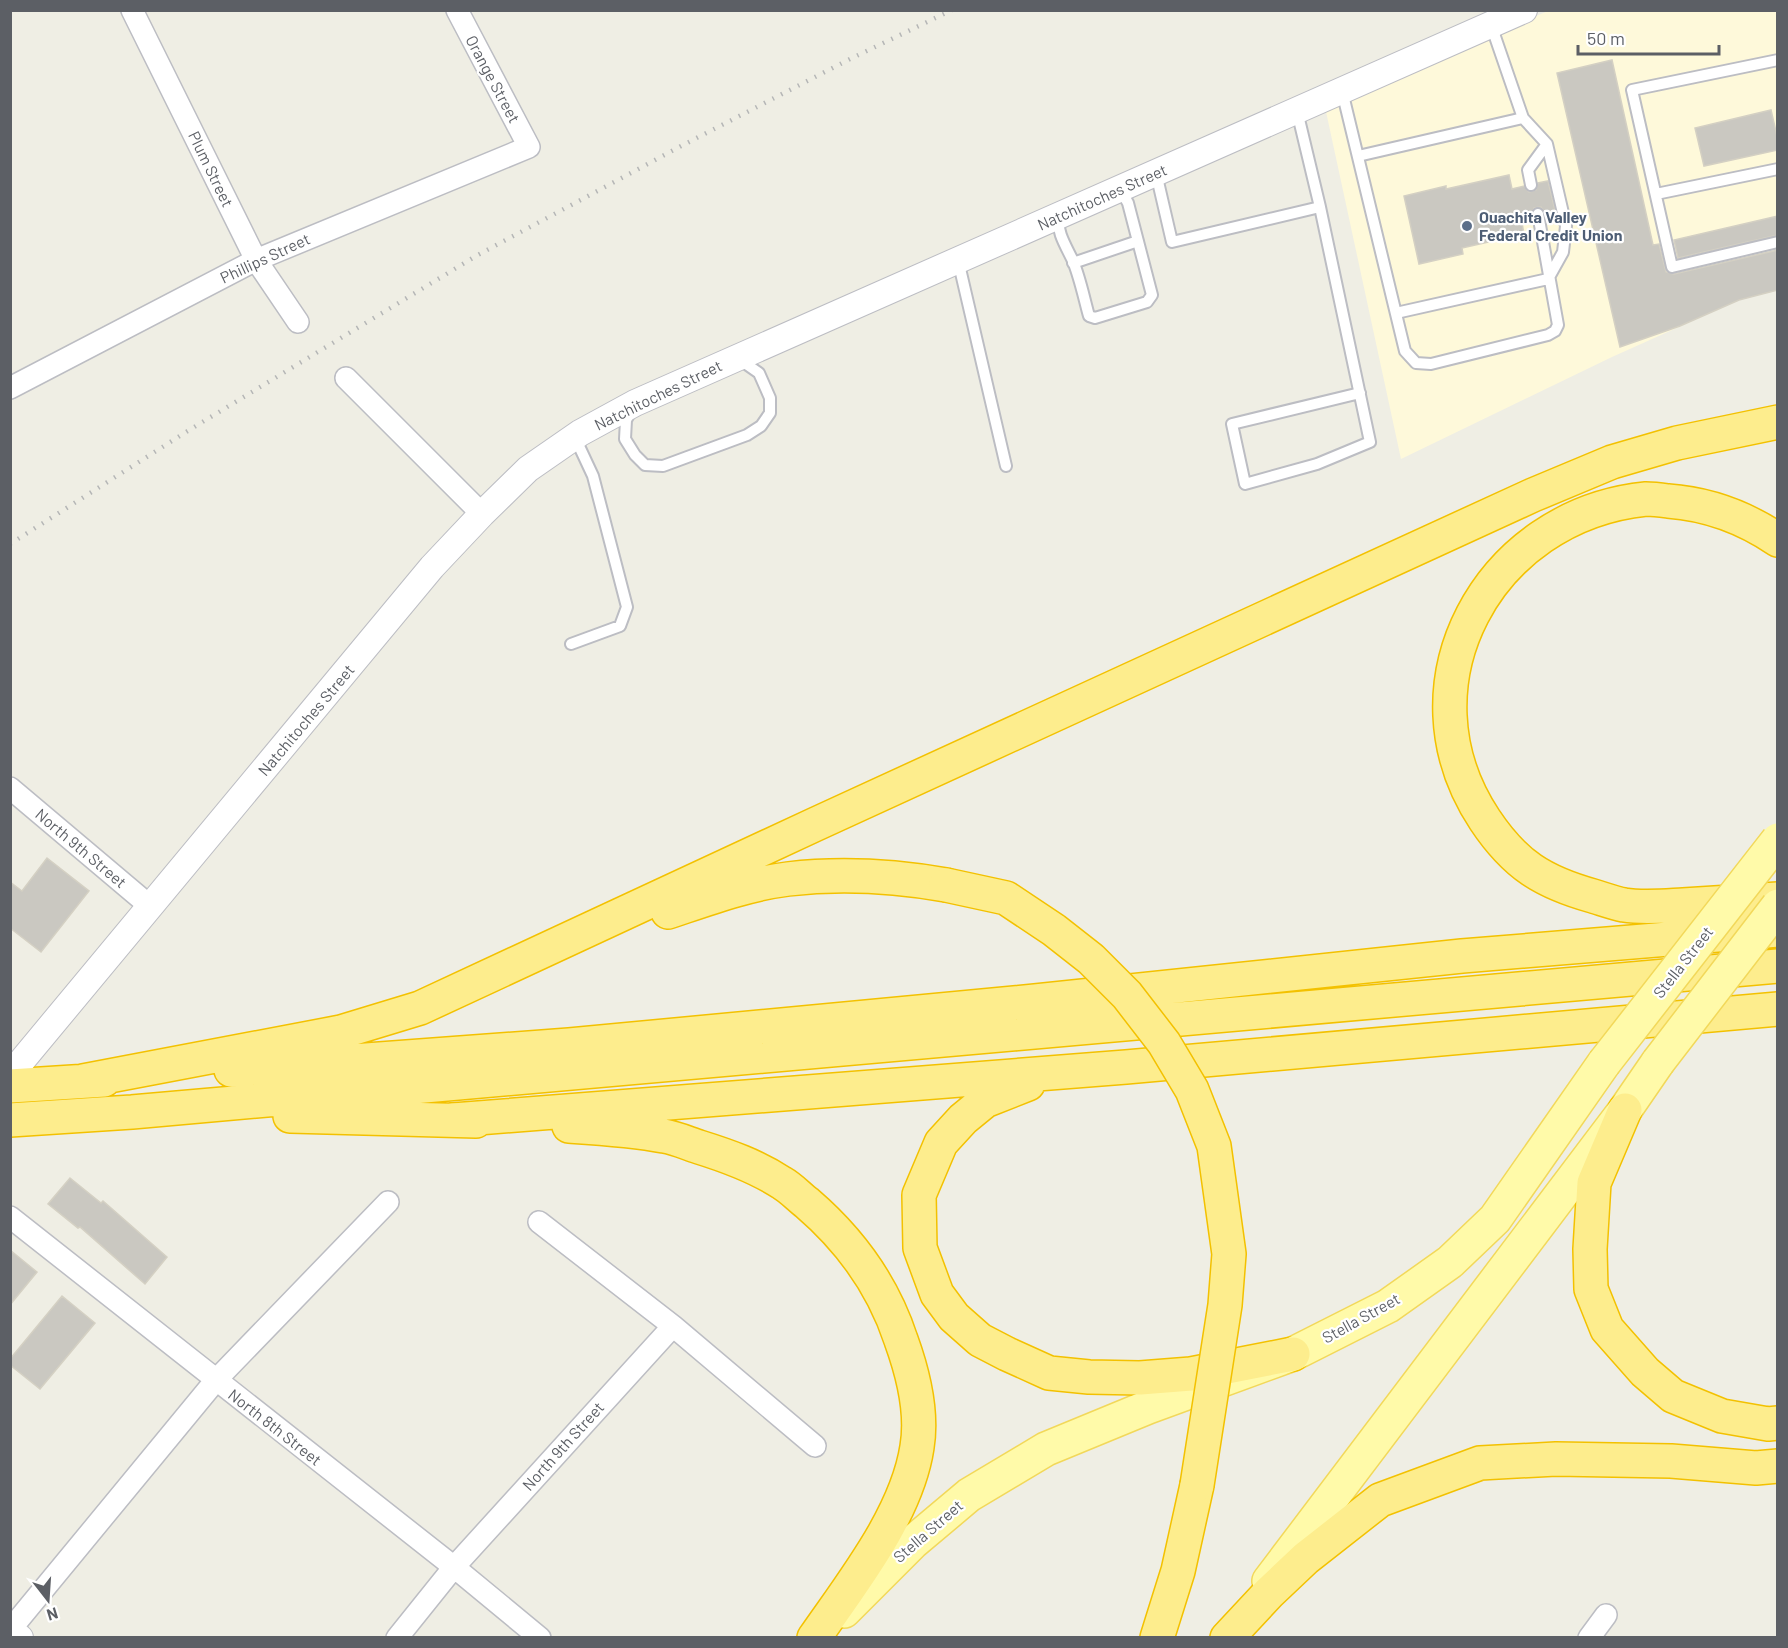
<svg xmlns="http://www.w3.org/2000/svg" width="1788" height="1648" viewBox="0 0 1788 1648" font-family="Barlow,sans-serif">
	<style>
		.commercial { fill: #fef9da }
		.building { fill: #cac8c1; stroke: #d4d0c3; stroke-width: 1.5 }
		.lines { fill: none; stroke-linecap: round; stroke-linejoin: round }
		.service-casing { stroke: #bcbdc3; stroke-width: 14 }
		.minor-casing { stroke: #bcbdc3; stroke-width: 24 }
		.tertiary-casing { stroke: #bcbdc3; stroke-width: 28 }
		.primary-casing { stroke: #f2d85a; stroke-width: 36 }
		.motorway-casing { stroke: #f3c100; stroke-width: 36 }
		.service { stroke: #fff; stroke-width: 10 }
		.minor { stroke: #fff; stroke-width: 21 }
		.tertiary { stroke: #fff; stroke-width: 26 }
		.primary { stroke: #fffaa9; stroke-width: 33 }
		.motorway { stroke: #fded8d; stroke-width: 33 }
		.rail { stroke: #b5b6b6; stroke-width: 4.5; stroke-dasharray: 1.5 8; stroke-linecap: butt }
		.primary-bridge-casing { stroke: #f2d85a; stroke-width: 36; stroke-linecap: butt }
		.motorway-bridge-casing { stroke: #f3c100; stroke-width: 36; stroke-linecap: butt }
		.primary-bridge { stroke: #fffaa9; stroke-width: 33 }
		.motorway-bridge { stroke: #fded8d; stroke-width: 33 }
		.service-dot { fill: #5c6f8a; stroke: #fff; stroke-width: 2 }
		.labels { text-anchor: middle; stroke-width: 4.5; stroke-linejoin: round; paint-order: stroke }
		.street-label { font-size: 16px; fill: #5c5f65; stroke: #fff }
		.service-label { font-size: 16px; font-weight: bold; fill: #4e5e75; stroke: #fff; text-anchor: start }
	</style>
	<rect width="100%" height="100%" fill="#efeee4"/>
	<path class="commercial" d="M1548,11H1777V290L1739,300L1612,357L1401,459L1325,107Z"/>
	<path class="building" d="M1612,60L1653,245L1659,244L1666,272L1674,274L1778,250V290L1739,300L1680,326L1620,347L1557,73Z
		M1771,110L1778,140V150L1704,166L1695,128Z
		M1509,175L1512,189L1524,186L1529,192L1536,190L1538,183L1548,181L1555,210L1545,213L1541,207L1534,208L1531,216L1521,218L1524,234L1462,248L1463,254L1419,264L1404,196L1446,186V189Z
		M1778,216V235L1678,258L1674,240Z
		M47,858L89,891L41,952L10,928V882L22,891Z
		M70,1178L101,1203L103,1201L167,1257L145,1284L80,1227L78,1228L48,1204Z
		M10,1250L37,1272L10,1305Z
		M62,1296L95,1323L40,1389L10,1365V1359Z"/>
	<g class="lines">
		<g class="service-casing">
			<path id="service" d="M1778,60L1632,90L1672,267L1778,242
				M1342,91L1405,351L1416,363L1431,364L1548,335L1555,331L1558,325L1538,214
				M1297,111L1320,207
				M1358,156L1523,118
				M1156,173L1172,242L1320,207L1370,442L1317,464L1245,484L1232,424L1360,393
				M1531,185L1528,170L1547,144
				M1656,194L1778,169
				M1058,216C1057,233 1066,246 1073,261C1080,278 1084,298 1089,316L1095,318L1147,302L1152,295L1128,203L1120,189
				M958,260L1006,466
				M1073,263L1138,241
				M1396,313L1548,279L1563,252L1566,226L1547,144L1523,118L1491,25
				M631,411L626,420L625,439L635,455L645,465L663,466L747,435L761,426L770,413V398L759,373L739,359
				M570,443L579,446L593,476L627,607L620,626L571,644"/>
		</g>
		<g class="minor-casing">
			<path id="minor" d="M132,10L256,260L298,322
				M346,378L482,514
				M10,388L256,260L529,147L457,10
				M10,788L151,907
				M10,1217L454,1567L540,1638
				M539,1222L673,1326L815,1446
				M10,1630L216,1380L388,1202
				M397,1638L454,1567L673,1326
				M1589,1638L1606,1615"/>
		</g>
		<g class="tertiary-casing">
			<path id="tertiary" d="M10,1075L432,567L482,514L528,469L580,433L635,403L1524,10
				M10,1630L20,1638"/>
		</g>
		<g class="primary-casing">
			<path id="primary" d="M1269,1581L1625,1110L1658,1062
				M844,1611L912,1543L969,1495L1046,1449L1148,1407L1293,1354L1388,1306L1450,1262L1495,1219L1604,1063"/>
		</g>
		<g class="motorway-casing">
			<path id="motorway" d="M1778,540C1744,517 1709,504 1668,501C1661,500 1653,499 1646,499C1488,515 1395,685 1485,820C1515,865 1543,882 1593,896C1603,899 1614,903 1624,905C1643,908 1664,906 1683,905C1714,903 1746,901 1778,899
				M668,912C707,899 747,884 788,879C840,873 894,876 946,885
				M231,1070L569,1045L1035,1001L1462,956L1778,930
				M83,1081L341,1032L420,1008L816,824L1533,495L1612,462L1677,443L1778,422
				M1028,1084L985,1101L963,1119L941,1143L919,1195L920,1248L937,1294L954,1317L980,1340L1007,1354L1049,1373L1089,1377L1140,1378L1191,1374L1293,1354
				M10,1086L104,1080
				M1625,1110L1594,1183L1590,1249L1591,1289L1607,1329L1645,1372L1673,1396L1722,1416L1768,1424L1778,1423
				M290,1116L476,1121
				M10,1120L132,1112L1778,966
				M453,1120L1126,1067L1778,1009
				M569,1126C600,1128 633,1130 664,1136C676,1138 687,1143 699,1147C728,1156 756,1166 782,1183C791,1188 799,1197 807,1203C850,1240 883,1285 901,1340C913,1373 923,1411 917,1447C907,1514 852,1583 814,1638
				M1157,1638L1178,1571L1197,1485
				M1227,1638L1269,1593L1306,1558L1380,1500L1480,1463L1556,1459L1671,1461L1756,1468L1778,1466"/>
		</g>
		<use href="#service" class="service"/>
		<use href="#minor" class="minor"/>
		<use href="#tertiary" class="tertiary"/>
		<use href="#primary" class="primary"/>
		<use href="#motorway" class="motorway"/>
		<path class="rail" d="M10,544L186,432L476,256L685,144L850,59L952,10"/>
		<g class="primary-bridge-casing">
			<path id="primary-bridge" d="M1658,1062L1778,906
				M1604,1063L1778,840"/>
		</g>
		<g class="motorway-bridge-casing">
			<path id="motorway-bridge" d="M946,885L1006,898L1054,930L1091,959L1127,995L1164,1043L1192,1090L1214,1146L1229,1254L1225,1305L1197,1485"/>
		</g>
		<use href="#primary-bridge" class="primary-bridge"/>
		<use href="#motorway-bridge" class="motorway-bridge"/>
	</g>
	<circle class="service-dot" cx="1467" cy="226" r="6"/>
	<g class="labels">
		<g class="street-label">
			<text transform="translate(493 79) rotate(62)" y="6">Orange Street</text>
			<text transform="translate(211 169) rotate(64)" y="6">Plum Street</text>
			<text transform="translate(1102 197) rotate(-24)" y="6">Natchitoches Street</text>
			<text transform="translate(265 258) rotate(-25)" y="6">Phillips Street</text>
			<text transform="translate(658 395) rotate(-26)" y="6">Natchitoches Street</text>
			<text transform="translate(306 720) rotate(-50)" y="6">Natchitoches Street</text>
			<text transform="translate(81 848) rotate(40)" y="6">North 9th Street</text>
			<text transform="translate(1683 962) rotate(-52)" y="6">Stella Street</text>
			<text transform="translate(1361 1318) rotate(-29)" y="6">Stella Street</text>
			<text transform="translate(275 1427) rotate(38)" y="6">North 8th Street</text>
			<text transform="translate(563 1446) rotate(-48)" y="6">North 9th Street</text>
			<text transform="translate(928 1531) rotate(-41)" y="6">Stella Street</text>
		</g>
		<g class="service-label">
			<text x="1479" y="223">Ouachita Valley<tspan x="1479" dy="18">Federal Credit Union</tspan></text>
		</g>
	</g>
	<rect width="1788" height="1648" fill="none" stroke="#5c5f65" stroke-width="24"/>
	<g transform="translate(48 1600) rotate(163)" stroke="#ffffff" stroke-width="4.5" paint-order="stroke">
	<path d="M0-4.5L10 22L0 15L-10 22Z" fill="#5c5f65"/>
	<text y="-9" font-size="16" font-weight="bold" text-anchor="middle" fill="#5c5f65">N</text>
	</g>
	<path d="M1578 45v9h141v-9" fill="none" stroke="#5c5f65" stroke-width="3"/>
	<text x="1587" y="45" font-size="18" fill="#5c5f65" stroke="#ffffff" stroke-width="4.5" paint-order="stroke">50 m</text>
</svg>
